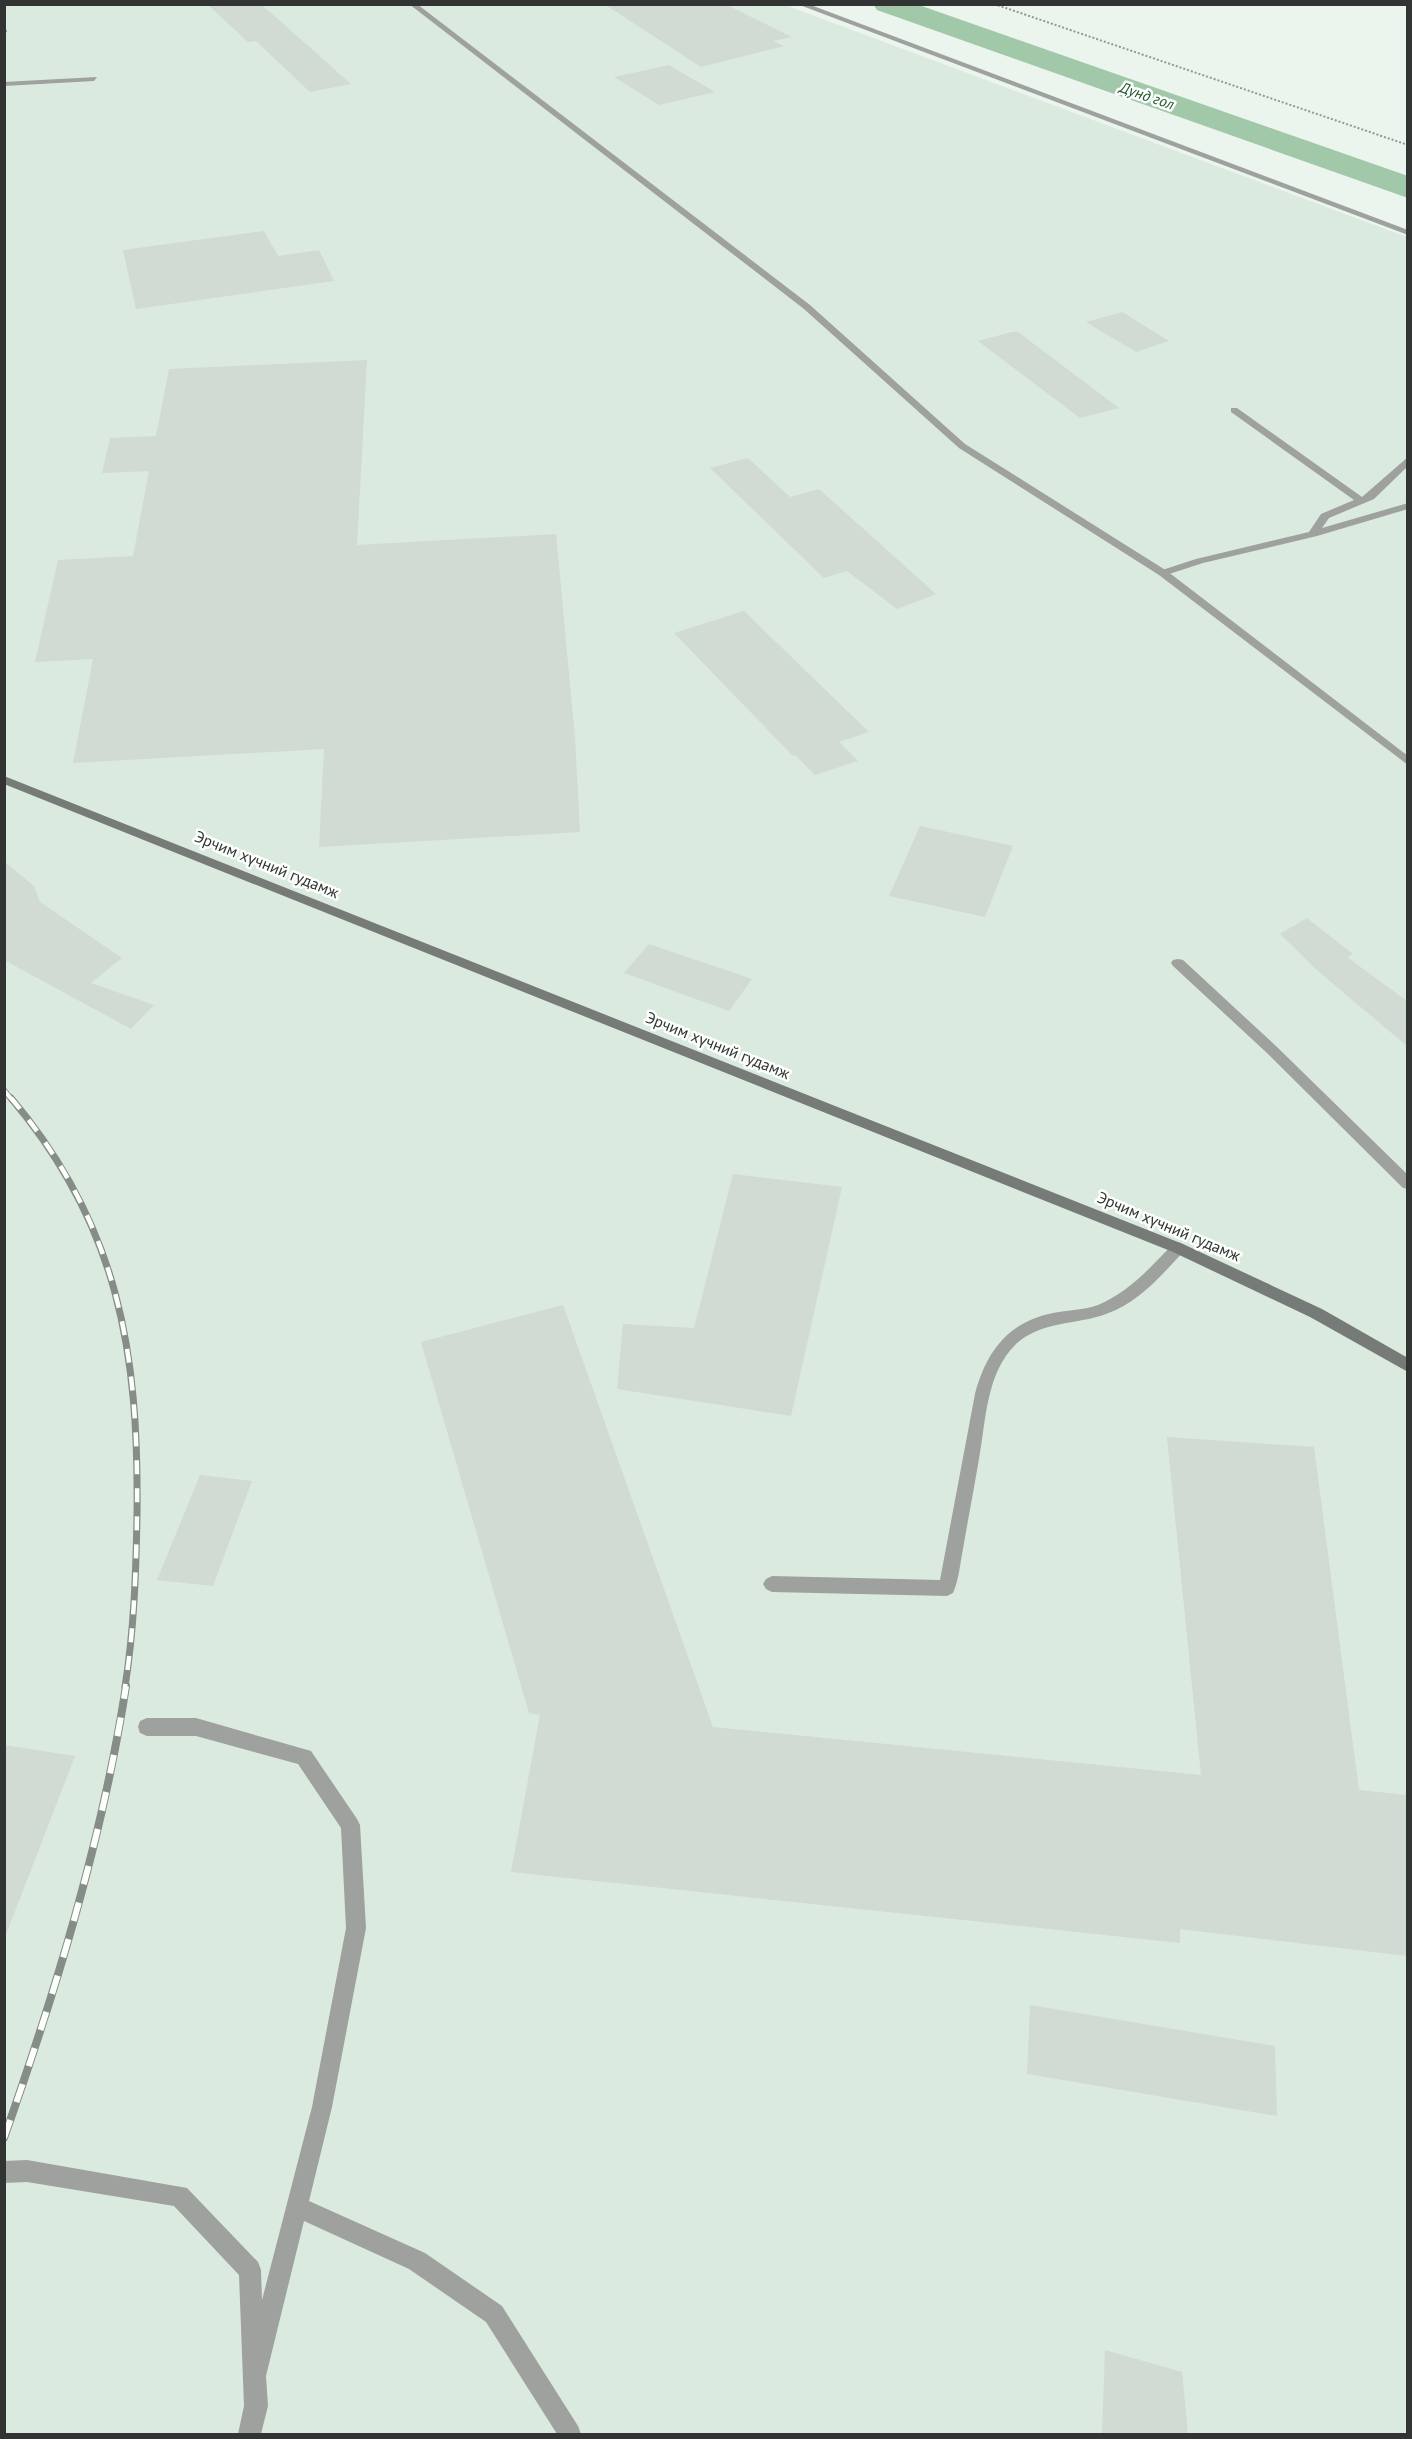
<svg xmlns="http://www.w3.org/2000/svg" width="1412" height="2439" viewBox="0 0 1412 2439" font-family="'PT Sans',sans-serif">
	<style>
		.built { fill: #dbeade }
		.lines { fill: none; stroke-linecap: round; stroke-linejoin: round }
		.river { fill: #a2c8aa; fill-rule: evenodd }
		.building { fill: #d1dad3 }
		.path { stroke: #939994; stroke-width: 2; stroke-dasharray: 2 2; stroke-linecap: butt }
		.lane { fill: #9ea19e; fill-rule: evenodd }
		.street { fill: #9ea19e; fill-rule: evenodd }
		.secondary { fill: #767b77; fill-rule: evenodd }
		.rail-far2-casing { stroke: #868c88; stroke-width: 6 }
		.rail-far1-casing { stroke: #868c88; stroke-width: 7 }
		.rail-casing { stroke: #868c88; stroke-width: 8 }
		.rail-far2 { stroke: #fdfffd; stroke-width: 4; stroke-dasharray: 11; stroke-linecap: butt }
		.rail-far1 { stroke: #fdfffd; stroke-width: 4.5; stroke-dasharray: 14; stroke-linecap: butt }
		.rail { stroke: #fdfffd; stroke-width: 6; stroke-dasharray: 19; stroke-linecap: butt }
		.labels { text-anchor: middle; stroke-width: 5; stroke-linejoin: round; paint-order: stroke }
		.far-water-label { font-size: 15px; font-style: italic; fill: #1e5731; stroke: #fdfffd }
		.street-label { font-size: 16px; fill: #313432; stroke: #fdfffd }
	</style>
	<rect width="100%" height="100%" fill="#ebf4ed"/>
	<path class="built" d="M5,5H785L1407,237V2434H5Z"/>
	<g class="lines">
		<path class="river" d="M873,4H916L1408,176V198L877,10Z"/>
	</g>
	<path class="building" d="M207,4H261L351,84L310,92L256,41L248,42Z
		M604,4H725L792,37L773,41L784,46L701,67Z
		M669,65L715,92L659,105L614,77Z
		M264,231L278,256L319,250L334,281L136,309L123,250Z
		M1122,312L1169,341L1136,352L1086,322Z
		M1012,332H1018L1119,408L1080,418L978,341Z
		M367,360L357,545L556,534L575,738L580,832L319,847L324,749L73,763L93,659L35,662L58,560L133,556L149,471L102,473L110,438L156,436L169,369Z
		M748,458L790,497L819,489L936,594L897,609L847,571L824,578L710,468Z
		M744,611L869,732L839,742L858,761L815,775L795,755L793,756L674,633Z
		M920,826L1013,846L985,917L889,896Z
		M4,861L34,886L40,902L122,958L91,983L154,1005L131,1029L4,960Z
		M1307,918L1353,954L1347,957L1407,1001V1046L1319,972L1280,934Z
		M649,944L752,979L729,1011L624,973Z
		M733,1174L842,1187L791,1416L617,1389L623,1324L694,1328Z
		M563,1305L713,1727L1201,1775L1167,1437L1314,1447L1359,1790L1407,1795V1956L1180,1929V1943L511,1872L540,1715L529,1713L421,1342Z
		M200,1475L252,1481L213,1586L157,1580Z
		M4,1745L75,1756L7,1932H4Z
		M1030,2005L1275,2046L1277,2116L1027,2074Z
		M1105,2350L1182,2372L1188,2434H1102Z"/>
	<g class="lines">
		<path class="path" d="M994,4L1408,145"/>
		<path class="lane" d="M797,4H808L1408,230V235Z
			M4,29L7,30V32L4,33Z
			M97,77L94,81L4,86V82Z
			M1231,408H1237L1362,497L1408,457V466L1374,499L1329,518L1322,528L1408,503V509L1317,536L1203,563L1163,576L1159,575V571L1196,559L1309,532L1321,514L1354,500L1231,412Z
			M1178,959L1183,960L1277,1047L1408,1175V1189L1403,1188L1267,1053L1173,966L1171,963L1173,960Z
			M1178,1242L1183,1244L1186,1248L1183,1252C1161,1276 1138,1303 1106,1314C1076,1325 1041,1321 1016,1344C986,1373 986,1421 979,1459C974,1489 968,1519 963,1549C960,1563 959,1580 953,1593L947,1596L772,1592L766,1589L763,1584L766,1579L772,1576L940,1580L975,1394C986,1352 1008,1322 1053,1313C1068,1310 1084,1310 1098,1305C1129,1292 1151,1267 1173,1244Z
			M147,1718H196L311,1751L357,1819L360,1825L366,1928L332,2107L309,2201L425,2253L502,2306L578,2426L581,2434H557L486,2322L409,2269L304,2221L266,2376L268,2406L261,2434H238L244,2406L239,2275L174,2206L27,2182L4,2183V2161L27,2160L187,2188L258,2262L261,2270L262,2300L312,2107L346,1928L341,1828L298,1764L196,1736H147L140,1733L138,1727L140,1721Z"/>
		<path class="street" d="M409,4H417L810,305L965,444L1167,571L1408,756V765L1159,575L959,448L804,309Z"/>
		<path class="secondary" d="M4,776L1183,1244L1322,1309L1408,1358V1372L1310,1317L1173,1252L4,784Z"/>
		<g class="rail-far2-casing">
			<path id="rail-far2" d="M4,1090L12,1100"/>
		</g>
		<g class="rail-far1-casing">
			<path id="rail-far1" d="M11,1098C119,1226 139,1353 137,1515C136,1573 134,1630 125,1687"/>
		</g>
		<g class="rail-casing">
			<path id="rail" d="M4,2138C56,1990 102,1841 126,1686"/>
		</g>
		<use href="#rail-far2" class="rail-far2"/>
		<use href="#rail-far1" class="rail-far1"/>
		<use href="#rail" class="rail"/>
	</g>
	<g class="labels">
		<g class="far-water-label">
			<text transform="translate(1147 96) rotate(19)" y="5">Дунд гол</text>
		</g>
		<g class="street-label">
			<text transform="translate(267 864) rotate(22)" y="6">Эрчим хүчний гудамж</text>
			<text transform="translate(718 1045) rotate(22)" y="6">Эрчим хүчний гудамж</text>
			<text transform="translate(1169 1226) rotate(23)" y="6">Эрчим хүчний гудамж</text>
		</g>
	</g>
	<rect width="1412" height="2439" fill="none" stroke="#313432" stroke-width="12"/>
</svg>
